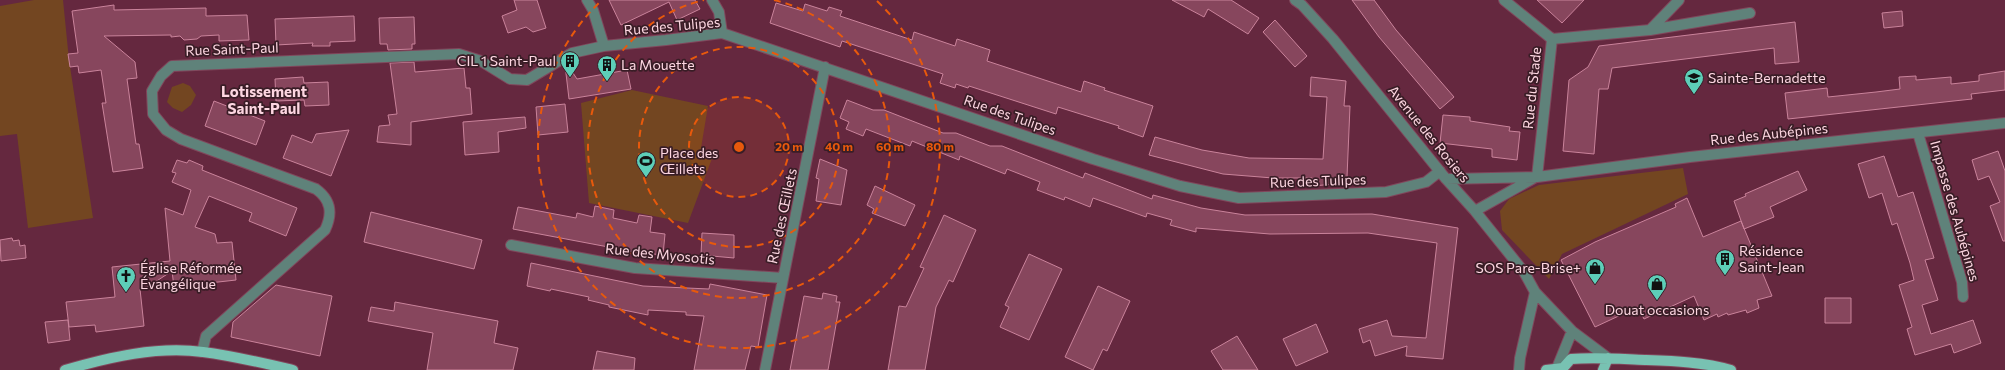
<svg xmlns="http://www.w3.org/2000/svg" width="2005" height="370" viewBox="0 0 2005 370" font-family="Commissioner,sans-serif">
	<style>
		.green { fill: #734621 }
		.building { fill: #87465d; stroke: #ca839b }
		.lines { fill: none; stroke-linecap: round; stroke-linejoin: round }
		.minor-casing { stroke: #80475c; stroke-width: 12 }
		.major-casing { stroke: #80475c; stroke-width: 12 }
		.minor { stroke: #5f827a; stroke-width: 10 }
		.major { stroke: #78c2b2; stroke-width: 10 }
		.ring { fill: none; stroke: #e8590c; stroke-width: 2; stroke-dasharray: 7 5 }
		.labels { text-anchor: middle; stroke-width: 3.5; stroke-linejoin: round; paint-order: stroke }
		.street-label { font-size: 14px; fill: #fdd6e1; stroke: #391d26 }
		.poi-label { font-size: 14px; fill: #fdd6e1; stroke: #391d26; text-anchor: start }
		.neighbourhood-label { font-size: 15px; font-weight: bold; fill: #fdd6e1; stroke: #391d26 }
		.centre { fill: #e8590c; stroke: #391d26; stroke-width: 2 }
		.ring-label { font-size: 12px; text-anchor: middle; font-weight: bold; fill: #e8590c; stroke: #391d26; stroke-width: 3.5; stroke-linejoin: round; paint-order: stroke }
	</style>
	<rect width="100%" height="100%" fill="#65283f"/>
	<path class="green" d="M34,0H63L69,60L93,218L28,228L17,134L0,136V6Z
		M183,83L190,86L196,95L191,105L182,112L173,108L167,102L172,87Z
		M632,90L708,106L701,148L714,153L688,223L589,203L581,103Z
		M1683,168L1688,194L1562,254L1549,279L1502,230L1500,211L1509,199L1539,185Z"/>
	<path class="building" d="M514,0H537L546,28L533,32L526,27L508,33L502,16L517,10Z
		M609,0H695L700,9L677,20L669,2L621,25Z
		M1172,0H1231L1259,18L1248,34L1208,9L1204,17Z
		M1352,0H1374L1396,30L1454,97L1440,109L1379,37Z
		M1537,0H1584L1562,23Z
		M776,3L803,11L805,4L827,11L829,7L842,11L840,16L912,40L914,32L955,46L957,39L990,50L987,61L1081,92L1084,81L1105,88L1104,90L1153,106L1143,137L1118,128L1119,126L1058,107L1056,114L969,86L968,88L956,84L955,88L940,83L943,74L842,41L840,47L770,23Z
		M114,5V10L206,8V16L247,15L249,40L219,41V35L201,36L197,39L184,40L180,36L171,37V35L104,36L135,62L137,78L127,79L136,144H139L143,168L113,172L102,103H106L101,70L79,73L78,66L70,67L68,54L78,53L72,11Z
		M1902,11L1903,26L1884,28L1882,13Z
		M354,16L355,41L330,42V46H312L313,43L276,45L275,19Z
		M414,17L415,44H412V49L388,50L387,44H380L379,18Z
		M1275,20L1307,56L1295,67L1263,32Z
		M1795,22L1799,62L1775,64L1774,48L1612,68L1608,89H1599L1594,154L1563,151L1569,80L1588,67L1599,46Z
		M414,62L415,72L464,68L466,88H470L472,114L411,122V145L377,142L379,126L390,125L388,115L397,114L390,63Z
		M567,64L577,79L627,70L631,89L569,99L565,65Z
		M2005,71V90L1971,94L1972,99L1788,119L1785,93L1827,88L1828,97L1876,92L1900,89L1899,77L1916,76V80L1951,77V84L1979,81V75Z
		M303,77L304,83L328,82L329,105L305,106L304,100L276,101L275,79Z
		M1311,77L1346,81L1344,106H1350L1347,177L1336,178V184L1312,186V178H1273L1223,174L1149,155L1155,137L1202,150L1249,158L1323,159L1327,97L1310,96Z
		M847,100L873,110H884L943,133H956L990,146H1002L1083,178L1085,173L1152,199L1153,195L1201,208L1245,215L1372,214L1458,228L1443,359L1406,356L1407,346L1375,356L1370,340L1363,343L1359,329L1387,320L1392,336L1426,338L1437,243L1368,233L1270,234L1196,228V232L1170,225L1172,220L1147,213L1146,217L1093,198L1090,207L1065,197L1064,200L1037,190L1040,182L1007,169L1005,174L960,156L959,160L912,141L910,146L866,129L863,136L846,129L849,122L840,118Z
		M214,101L265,121L256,145L205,126Z
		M565,104L568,132L538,135L536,107Z
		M1443,115L1470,117V121L1510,127L1509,131L1520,132L1517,160L1492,157V149L1440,143Z
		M525,117L526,128L498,132L499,152L465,155L463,122Z
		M349,130L331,176L283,158L292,135L312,143L316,134Z
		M1998,151L2005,171V241H2003L1990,206L2000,202L1989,176L1978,180L1972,160Z
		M1884,156L1898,197L1913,192L1934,258L1925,260L1938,300L1922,305L1931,334L1973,320L1981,343L1954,353L1951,344L1915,355L1907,329L1912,327L1899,285L1914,280L1910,263L1897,223L1892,225L1882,193L1869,198L1858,164Z
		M820,159L847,170L841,205L816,201L819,179L816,178Z
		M177,160L187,163L189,160L203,166L202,170L297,208L286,236L249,221L252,213L209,196L195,227L215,234L217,243L232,242L236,280L174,287L172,271L149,286L140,289L144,326L96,332L95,325L69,327L66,302L115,297L112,267L170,261L165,208L183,215L191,190L172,182L176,173L172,172Z
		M1798,171L1807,190L1770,207L1774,217L1744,229L1734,201L1746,196L1745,194Z
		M875,186L915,205L905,226L872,213L874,209L867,205Z
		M1687,198L1703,237L1741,221L1772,296L1757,300L1759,308L1747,313L1746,310L1728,315L1727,313L1718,317L1717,314L1704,320L1694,296L1644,319L1638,307L1595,327L1561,260L1595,242L1676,207L1675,204Z
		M595,206L614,210L613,218L637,223L639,215L652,217L650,232L665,234L663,255L635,252L513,229L518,207L576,218L577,213L593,217Z
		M371,212L482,240L474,269L364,242Z
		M944,215L976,230L953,282L949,280L936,307L925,370H888L899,306L906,307L924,268L920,267Z
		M702,233L734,235V258L701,255Z
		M12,238L13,241L19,240L20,246L25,245L26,258L1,261L0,240Z
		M1029,254L1062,269L1029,340L1000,327L1009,307L1005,305Z
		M531,263L643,286L709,289L710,284L767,295L758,347L751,346L745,370H694L704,316L686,315V312L648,310V315L609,307V305L588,300L589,297L551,289L550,291L527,286Z
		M276,285L332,296L320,356L231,337L233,322Z
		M1098,286L1130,301L1107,351L1103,349L1093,370L1065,357Z
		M823,293L837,296L836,302H840L828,370H790L804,296L822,299Z
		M1825,298H1851V323H1825Z
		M395,302L498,321L494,343L518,348L513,370H427L433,333L368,321L371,307L394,311Z
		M68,320L70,340L48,343L45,322Z
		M1316,324L1328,352L1296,366L1283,339Z
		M1237,336L1258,370H1223L1211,351Z
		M597,351L635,358L634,370H593Z"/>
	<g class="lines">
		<g class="minor-casing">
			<path id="minor" d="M587,0L593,10L604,46
				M712,0L719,12L722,33
				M1295,0L1302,5L1333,39L1446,179L1475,211L1524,272L1535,292L1572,331L1608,358
				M1504,0L1552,39
				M1650,30L1679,0
				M1552,39L1650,30L1750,13
				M1918,133L1962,282L1963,297
				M1537,177L1552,39
				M1446,179L1537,177L1690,157L2005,123
				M1475,211L1534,178
				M511,245L635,268L783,278
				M202,352L206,336L325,230C333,213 331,200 316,189L181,139L166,130L153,114L152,91L161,76L172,66L459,54L481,61L510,79L527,80L572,53L604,46L666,40L722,33L1093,159L1180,186L1239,198L1386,192L1426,182L1440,171
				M1557,368L1572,331
				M765,370L825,67
				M1519,370L1520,358L1535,292"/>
		</g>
		<g class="major-casing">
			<path id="major" d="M65,370C110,357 157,346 203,352C234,356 263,363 293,370
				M1546,370L1563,368L1571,359C1596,357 1620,359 1645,360C1673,361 1704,362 1731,370
				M1603,370L1608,358"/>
		</g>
		<use href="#minor" class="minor"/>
		<use href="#major" class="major"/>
	</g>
	<circle cx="739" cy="147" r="50" fill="#e8590c" fill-opacity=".12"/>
	<g class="ring">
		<circle cx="739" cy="147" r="50"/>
		<circle cx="739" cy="147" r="100"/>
		<path d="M774 0A151 151 0 1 1 704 0"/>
		<path d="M877 1A201 201 0 1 1 601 1"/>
	</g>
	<defs>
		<g id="building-pin" transform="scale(1)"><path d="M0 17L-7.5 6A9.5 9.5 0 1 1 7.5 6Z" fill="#5dceb8" stroke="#391d26"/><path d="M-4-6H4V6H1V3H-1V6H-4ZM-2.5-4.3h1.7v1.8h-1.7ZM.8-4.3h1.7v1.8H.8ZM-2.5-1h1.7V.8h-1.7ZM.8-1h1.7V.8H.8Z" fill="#111"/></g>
		<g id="school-pin" transform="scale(1)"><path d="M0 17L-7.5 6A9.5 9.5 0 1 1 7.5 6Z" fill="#5dceb8" stroke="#391d26"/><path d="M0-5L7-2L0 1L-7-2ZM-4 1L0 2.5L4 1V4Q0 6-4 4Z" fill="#111"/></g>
		<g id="stadium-pin" transform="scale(1)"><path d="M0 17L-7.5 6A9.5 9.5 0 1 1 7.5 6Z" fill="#5dceb8" stroke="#391d26"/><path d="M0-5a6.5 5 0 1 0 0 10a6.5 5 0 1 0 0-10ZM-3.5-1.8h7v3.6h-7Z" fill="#111"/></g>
		<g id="shop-pin" transform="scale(1)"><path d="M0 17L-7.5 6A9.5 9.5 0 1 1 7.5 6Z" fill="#5dceb8" stroke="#391d26"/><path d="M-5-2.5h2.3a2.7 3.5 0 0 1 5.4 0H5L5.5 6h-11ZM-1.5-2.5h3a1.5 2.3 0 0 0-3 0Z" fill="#111"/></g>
		<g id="church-pin" transform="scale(1)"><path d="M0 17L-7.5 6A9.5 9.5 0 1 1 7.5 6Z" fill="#5dceb8" stroke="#391d26"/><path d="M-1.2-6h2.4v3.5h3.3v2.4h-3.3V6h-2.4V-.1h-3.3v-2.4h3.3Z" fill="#111"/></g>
	</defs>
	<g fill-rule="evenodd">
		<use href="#building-pin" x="570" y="61"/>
		<use href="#building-pin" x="607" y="65"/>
		<use href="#school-pin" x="1694" y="78"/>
		<use href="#stadium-pin" x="646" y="161"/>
		<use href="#building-pin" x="1725" y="259"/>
		<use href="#shop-pin" x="1595" y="268"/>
		<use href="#church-pin" x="126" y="276"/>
		<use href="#shop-pin" x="1657" y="284"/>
	</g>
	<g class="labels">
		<g class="street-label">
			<text transform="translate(672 26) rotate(-5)" y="5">Rue des Tulipes</text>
			<text transform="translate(232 49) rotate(-2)" y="5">Rue Saint-Paul</text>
			<text transform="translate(1532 88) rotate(-84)" y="5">Rue du Stade</text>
			<text transform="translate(1010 115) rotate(19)" y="5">Rue des Tulipes</text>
			<text transform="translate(1429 134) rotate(51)" y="5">Avenue des Rosiers</text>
			<text transform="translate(1769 134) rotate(-6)" y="5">Rue des Aubépines</text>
			<text transform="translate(1318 181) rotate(-2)" y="5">Rue des Tulipes</text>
			<text transform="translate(1955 211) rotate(74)" y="5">Impasse des Aubépines</text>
			<text transform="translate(782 216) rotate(-78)" y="5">Rue des Œillets</text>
			<text transform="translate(660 254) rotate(6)" y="5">Rue des Myosotis</text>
		</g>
		<g class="poi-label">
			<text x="556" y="66" text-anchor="end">CIL 1 Saint-Paul</text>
			<text x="621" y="70">La Mouette</text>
			<text x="1708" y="83">Sainte-Bernadette</text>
			<text x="660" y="158">Place des<tspan x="660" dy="16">Œillets</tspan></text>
			<text x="1739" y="256">Résidence<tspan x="1739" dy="16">Saint-Jean</tspan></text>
			<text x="140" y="273">Église Réformée<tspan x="140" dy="16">Évangélique</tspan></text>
			<text x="1581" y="273" text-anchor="end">SOS Pare-Brise+</text>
			<text x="1657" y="315" text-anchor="middle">Douat occasions</text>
		</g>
		<g class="neighbourhood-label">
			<text x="264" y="97">Lotissement<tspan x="264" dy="17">Saint-Paul</tspan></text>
		</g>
	</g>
	<circle cx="739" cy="147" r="6" class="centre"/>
	<g class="ring-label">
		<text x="789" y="151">20 m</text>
		<text x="839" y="151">40 m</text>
		<text x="890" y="151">60 m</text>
		<text x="940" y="151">80 m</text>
	</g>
</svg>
